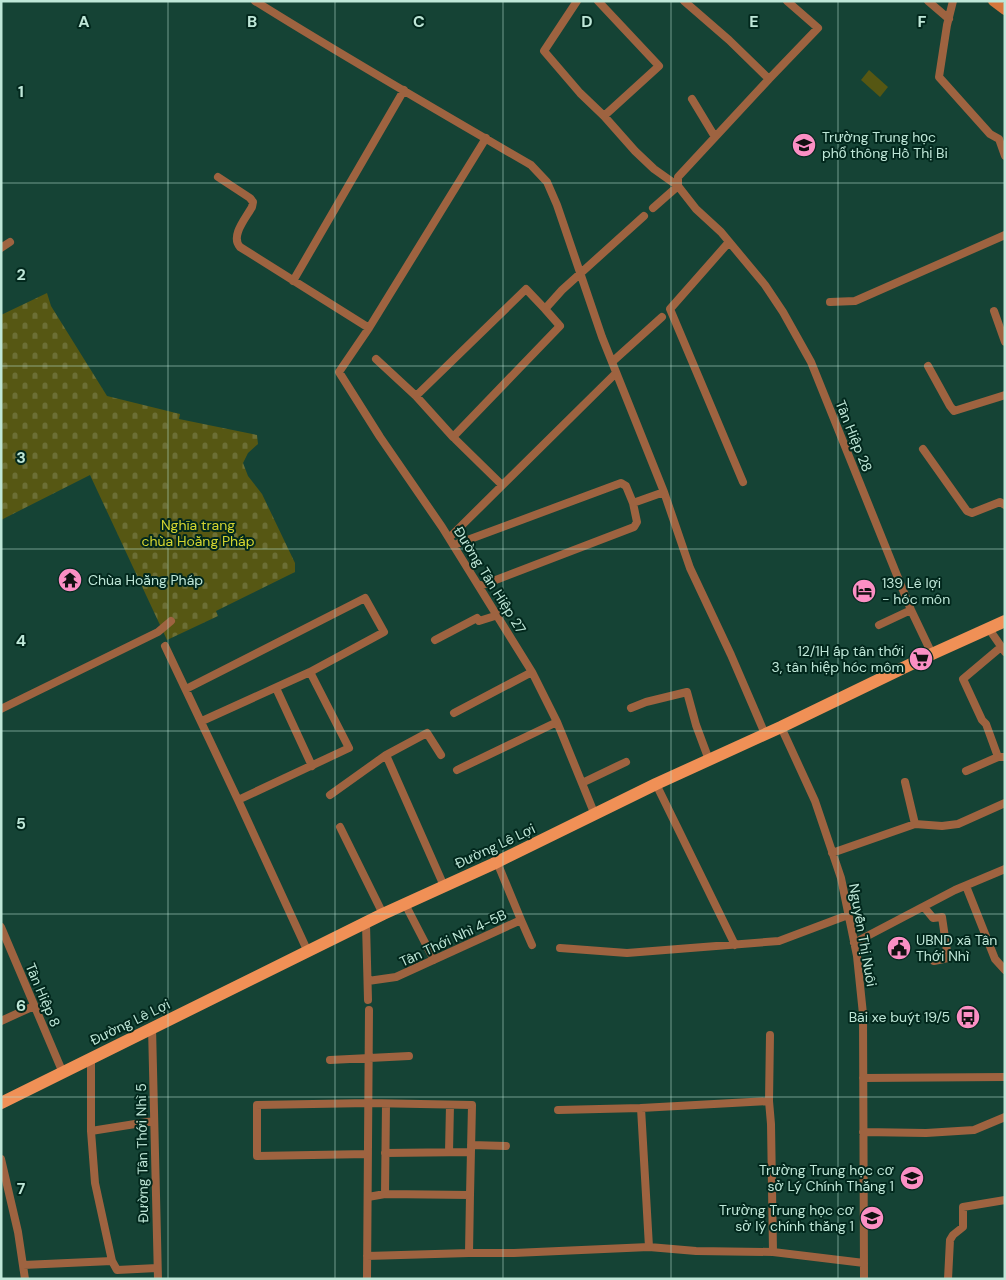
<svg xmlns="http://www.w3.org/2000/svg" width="1006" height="1280" viewBox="0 0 1006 1280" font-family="'DM Sans',sans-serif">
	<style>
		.cemetery { fill: url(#cemetery-stones) }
		.pitch { fill: #565713 }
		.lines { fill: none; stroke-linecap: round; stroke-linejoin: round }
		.street { stroke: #9e6340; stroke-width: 8 }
		.secondary { stroke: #d5773c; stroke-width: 10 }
		.primary { stroke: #f09056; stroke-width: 12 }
		.grid { fill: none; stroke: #bfe7d8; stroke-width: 1; stroke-opacity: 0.55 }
		.labels { text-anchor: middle; stroke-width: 4; stroke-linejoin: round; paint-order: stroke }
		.poi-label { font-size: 14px; fill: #bfe7d8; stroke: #02281d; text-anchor: start }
		.street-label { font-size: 14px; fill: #bfe7d8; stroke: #02281d }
		.park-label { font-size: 14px; fill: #d5d630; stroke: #02281d }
		.grid-label { font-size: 16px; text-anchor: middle; font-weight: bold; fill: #bfe7d8; stroke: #02281d; stroke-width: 4; stroke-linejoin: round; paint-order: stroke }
	</style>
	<defs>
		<pattern id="cemetery-stones" width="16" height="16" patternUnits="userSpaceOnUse" patternTransform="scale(1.25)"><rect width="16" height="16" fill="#565713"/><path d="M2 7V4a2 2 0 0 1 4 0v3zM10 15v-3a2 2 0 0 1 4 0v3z" fill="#6c6f35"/></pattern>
	</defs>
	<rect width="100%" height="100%" fill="#154335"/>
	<path class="cemetery" d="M47,293L51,306L107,396L180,414L179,419L257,435L258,444L248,453L243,463L248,476L262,494L295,563V572L216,611L218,616L167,640L90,475L1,520V315Z"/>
	<path class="pitch" d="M869,70L888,87L880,97L861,80Z"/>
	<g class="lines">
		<path class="street" d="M255,1C346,58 438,111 531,165L547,182L557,205L602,337L664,492L690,568L731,655L765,734
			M577,1L544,51L580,93L604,116L635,151L654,169L678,186L653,208
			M598,1L659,66L604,116
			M684,1L729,40L769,79L678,177V186L696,209L721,232L765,285L783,312L811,362L911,610L932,654
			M928,1L949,19
			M953,1L947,25L939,77L990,134L999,139
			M769,79L818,28L787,1
			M692,99L715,137
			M486,138L369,328L339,372L380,437L442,527L532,672L557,722L595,815
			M999,139L1005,156
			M218,177L250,198L253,202L252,207C246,218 230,236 240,247L369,328
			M729,242L670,309L743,482
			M1,248L10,242
			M293,281L404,90
			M830,302L855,301L1005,235
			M994,311L1005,342
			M376,359L416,396L453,437
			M612,362L662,317
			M928,366L950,406L954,411L1005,395
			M416,396L526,289L545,309
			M923,449L967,511L972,513L1000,502L1005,505
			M502,485L453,437L560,326L545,309L562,290L644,216
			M449,538L616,373
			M454,545L621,483L626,486L633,503L664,492
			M480,586L634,527L637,522L633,503
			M879,625L911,610
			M989,629L1005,652
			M435,640L477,618L479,621L498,615
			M165,646L238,800L308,952
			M276,688L312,766
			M186,689L365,598L384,632L310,672L349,748L238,800
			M631,708L646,702L687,692L696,725L709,760
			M1,709L158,632L171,621
			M454,713L532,672
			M202,721L310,672
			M781,727L815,801L841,878L857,956L863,1014L864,1279
			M441,755L427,733L386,755L444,886
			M998,757L986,724L982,720L963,679L1001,647
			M457,770L557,722
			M966,771L998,757H1005
			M582,783L626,762
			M656,784L735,945
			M330,795L386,755
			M915,824L942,826L958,824L1005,803
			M340,827L383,914
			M832,853L915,824L905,782
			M497,862L521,920
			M966,886L995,959L1005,970
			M405,904L434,960
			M924,907L933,918L942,917L948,958L934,961
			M366,924L368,1000
			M1,927L63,1073
			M854,943L955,890L1005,869
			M560,948L627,953L779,941L848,915
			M368,981L396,977L521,920L532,945
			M1,1021L34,1006
			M152,1027L158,1279
			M330,1060L409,1056
			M863,1078L1005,1077
			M769,1101L770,1035
			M558,1110L641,1108
			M91,1131L154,1121
			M863,1132L926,1133L974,1130L1005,1117
			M471,1145L506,1146
			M449,1152L450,1105
			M385,1153L471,1152
			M368,1154L257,1156V1105L369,1103L472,1105L470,1195L385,1194
			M1,1159L18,1232L25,1279
			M470,1195L469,1253H514L649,1247L696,1251L773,1252L864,1263
			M368,1197L385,1194L386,1104
			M649,1247L641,1108L769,1101L771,1124L773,1252
			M367,1256L469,1253
			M112,1261L117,1270L157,1268
			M23,1265L112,1261L95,1183L91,1131V1058
			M367,1279L369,1010
			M948,1279L950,1240L953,1235L963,1227V1207L1005,1200"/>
		<path class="secondary" d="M993,1L1005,10"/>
		<path class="primary" d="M1,1103L383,914L493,864L656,784L781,727L932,654L1005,621"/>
	</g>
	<path class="grid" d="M168,1V1279M335,1V1279M503,1V1279M671,1V1279M838,1V1279M1,183H1005M1,366H1005M1,549H1005M1,731H1005M1,914H1005M1,1097H1005"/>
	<defs>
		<g id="school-disc" transform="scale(1.25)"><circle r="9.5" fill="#fb8fc4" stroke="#02281d"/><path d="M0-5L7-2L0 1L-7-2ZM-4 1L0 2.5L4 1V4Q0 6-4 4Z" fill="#111"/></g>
		<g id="temple-disc" transform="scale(1.25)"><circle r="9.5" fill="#fb8fc4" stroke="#02281d"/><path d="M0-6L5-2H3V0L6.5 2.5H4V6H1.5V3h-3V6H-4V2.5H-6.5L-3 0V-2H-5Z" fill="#111"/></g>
		<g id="hotel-disc" transform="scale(1.25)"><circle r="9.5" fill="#fb8fc4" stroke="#02281d"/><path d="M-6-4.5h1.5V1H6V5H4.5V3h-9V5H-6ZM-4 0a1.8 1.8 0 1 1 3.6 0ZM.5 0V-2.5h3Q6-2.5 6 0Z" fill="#111"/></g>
		<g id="supermarket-disc" transform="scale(1.25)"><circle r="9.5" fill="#fb8fc4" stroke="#02281d"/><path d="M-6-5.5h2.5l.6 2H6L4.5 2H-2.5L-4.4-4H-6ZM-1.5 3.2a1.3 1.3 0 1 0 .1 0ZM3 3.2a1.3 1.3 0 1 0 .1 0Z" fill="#111"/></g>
		<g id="civic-disc" transform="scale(1.25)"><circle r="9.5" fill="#fb8fc4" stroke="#02281d"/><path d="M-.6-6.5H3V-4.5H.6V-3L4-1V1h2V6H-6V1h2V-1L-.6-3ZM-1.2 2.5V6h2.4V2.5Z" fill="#111"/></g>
		<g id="bus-disc" transform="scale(1.25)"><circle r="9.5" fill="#fb8fc4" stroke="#02281d"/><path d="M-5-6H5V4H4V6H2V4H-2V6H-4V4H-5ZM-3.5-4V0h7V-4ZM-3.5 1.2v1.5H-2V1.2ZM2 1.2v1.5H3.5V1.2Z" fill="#111"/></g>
	</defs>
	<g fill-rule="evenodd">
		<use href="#school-disc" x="804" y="145"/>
		<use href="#temple-disc" x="70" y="580"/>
		<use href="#hotel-disc" x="864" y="591"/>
		<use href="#supermarket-disc" x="921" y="659"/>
		<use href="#civic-disc" x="899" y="948"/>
		<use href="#bus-disc" x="968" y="1017"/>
		<use href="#school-disc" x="912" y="1178"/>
		<use href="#school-disc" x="872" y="1218"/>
	</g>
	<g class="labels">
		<g class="poi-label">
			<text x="822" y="142">Trường Trung học<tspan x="822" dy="16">phổ thông Hồ Thị Bi</tspan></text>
			<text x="88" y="585">Chùa Hoằng Pháp</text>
			<text x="882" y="588">139 Lê lợi<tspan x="882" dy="16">- hóc môn</tspan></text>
			<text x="904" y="656" text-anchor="end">12/1H ấp tân thới<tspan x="904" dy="16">3, tân hiệp hóc môm</tspan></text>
			<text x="916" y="945">UBND xã Tân<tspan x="916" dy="16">Thới Nhì</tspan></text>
			<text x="950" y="1022" text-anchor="end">Bãi xe buýt 19/5</text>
			<text x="894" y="1175" text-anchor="end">Trường Trung học cơ<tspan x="894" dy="16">sở Lý Chính Thắng 1</tspan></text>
			<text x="854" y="1215" text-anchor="end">Trường Trung học cơ<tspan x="854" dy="16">sở lý chính thắng 1</tspan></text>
		</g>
		<g class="street-label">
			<text transform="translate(854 436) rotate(68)" y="5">Tân Hiệp 28</text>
			<text transform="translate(490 580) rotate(58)" y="5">Đường Tân Hiệp 27</text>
			<text transform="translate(495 846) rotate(-25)" y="5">Đường Lê Lợi</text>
			<text transform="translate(863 935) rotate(80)" y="5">Nguyễn Thị Nuôi</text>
			<text transform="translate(453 938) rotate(-25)" y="5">Tân Thới Nhì 4-5B</text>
			<text transform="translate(43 995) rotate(67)" y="5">Tân Hiệp 8</text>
			<text transform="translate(130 1022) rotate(-26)" y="5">Đường Lê Lợi</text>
			<text transform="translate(142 1153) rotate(-91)" y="5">Đường Tân Thới Nhì 5</text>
		</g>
		<g class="park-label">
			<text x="198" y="530">Nghĩa trang<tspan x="198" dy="16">chùa Hoằng Pháp</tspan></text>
		</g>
	</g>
	<g class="grid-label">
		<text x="84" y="27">A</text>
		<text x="252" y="27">B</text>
		<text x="419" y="27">C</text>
		<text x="587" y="27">D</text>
		<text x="754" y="27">E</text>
		<text x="922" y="27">F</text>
		<text x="21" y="97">1</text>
		<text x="21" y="280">2</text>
		<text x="21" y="463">3</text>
		<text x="21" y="646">4</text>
		<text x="21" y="829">5</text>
		<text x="21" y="1011">6</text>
		<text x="21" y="1194">7</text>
	</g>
	<rect width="1006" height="1280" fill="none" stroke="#bfe7d8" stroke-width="5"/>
</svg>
